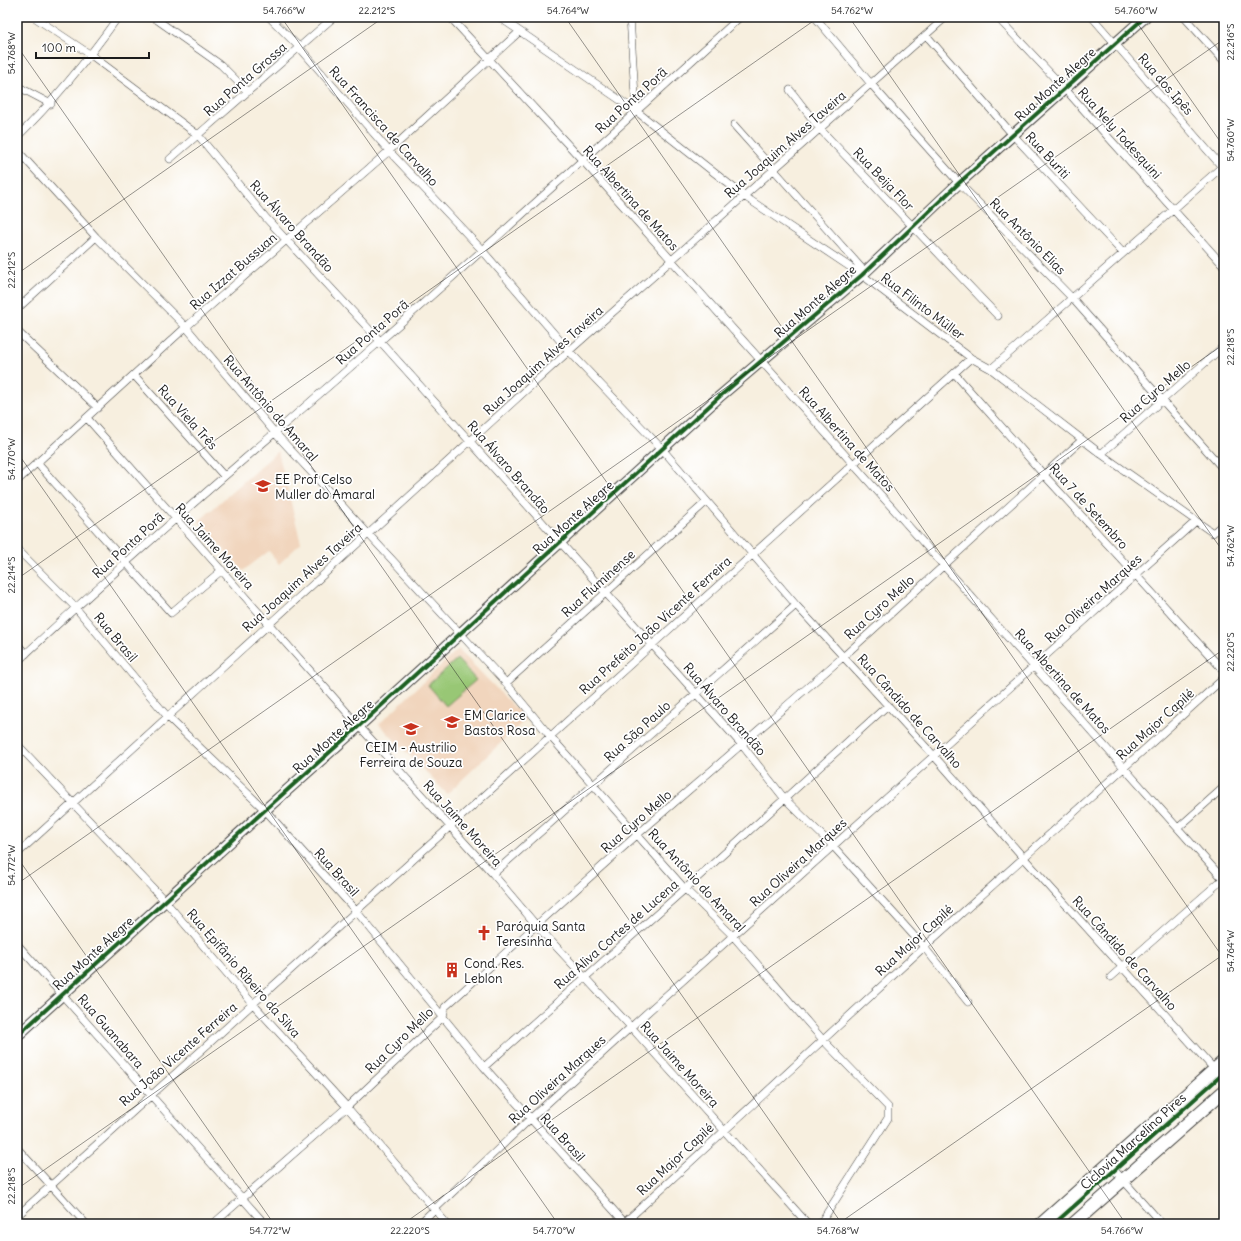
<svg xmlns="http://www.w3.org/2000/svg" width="1241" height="1241" viewBox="0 0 1241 1241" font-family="Delius,sans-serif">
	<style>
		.built { fill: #f1d5bd }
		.pitch { fill: #98c775; stroke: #5a7248 }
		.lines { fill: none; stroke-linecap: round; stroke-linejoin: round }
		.street-casing { stroke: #3d3c39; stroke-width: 8 }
		.secondary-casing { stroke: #3d3c39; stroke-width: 12 }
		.primary-casing { stroke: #3d3c39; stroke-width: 14 }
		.street { stroke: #fff; stroke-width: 7 }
		.secondary { stroke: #fff; stroke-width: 10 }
		.primary { stroke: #fff; stroke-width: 12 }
		.cycleway-casing { stroke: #fff; stroke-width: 6 }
		.cycleway { stroke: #1b5e20; stroke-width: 4 }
		.ticks { fill: none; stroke: #1c1c1c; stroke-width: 1; stroke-opacity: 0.45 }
		.labels { text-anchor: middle; stroke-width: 3.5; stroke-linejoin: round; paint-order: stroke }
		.street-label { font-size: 13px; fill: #1c1c1c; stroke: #fff }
		.poi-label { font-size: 13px; fill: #1c1c1c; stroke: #fff; text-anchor: start }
		.neatline { fill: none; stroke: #1c1c1c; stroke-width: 1.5 }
		.ticks-label { font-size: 10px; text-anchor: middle; fill: #1c1c1c }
	</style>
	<rect width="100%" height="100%" fill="#fff"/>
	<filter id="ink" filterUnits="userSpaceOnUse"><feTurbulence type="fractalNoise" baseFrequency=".025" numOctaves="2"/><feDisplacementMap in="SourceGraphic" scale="8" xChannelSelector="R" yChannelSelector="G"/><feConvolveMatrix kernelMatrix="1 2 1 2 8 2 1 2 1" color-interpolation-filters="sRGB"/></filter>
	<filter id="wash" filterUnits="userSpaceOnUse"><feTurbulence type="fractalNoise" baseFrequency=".012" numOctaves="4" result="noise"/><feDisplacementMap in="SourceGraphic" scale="16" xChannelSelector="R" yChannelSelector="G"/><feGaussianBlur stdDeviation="0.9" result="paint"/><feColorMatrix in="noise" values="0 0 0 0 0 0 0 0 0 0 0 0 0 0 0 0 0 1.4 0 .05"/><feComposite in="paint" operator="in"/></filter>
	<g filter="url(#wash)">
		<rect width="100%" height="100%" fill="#f7efdf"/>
		<path class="built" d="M278,451L301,543L279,564L269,551L243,571L199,521Z
			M458,649L526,719L447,794L379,724Z"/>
		<path class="pitch" d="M457,659L476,680L446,706L428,685Z"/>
	</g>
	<g filter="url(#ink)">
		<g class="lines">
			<g class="street-casing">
				<path id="street" d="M34,17L91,55L198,135L266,218L380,341L742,745L784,798L833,846L924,947L968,1002
					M153,17L221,65L248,92
					M269,17L300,48L389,151L482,250L569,351L663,450L796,605L935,757L1023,857L1224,1080
					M450,17L583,161L1224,880
					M499,17L636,111L744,196L862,275L971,358L991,369L1101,454L1213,533L1224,523
					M630,17L636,111
					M815,17L871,84L959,183L1072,298L1224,470
					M997,17L1065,89L1224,266
					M1092,17L1222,167
					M1184,17L1224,61
					M926,35L1013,135L1123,253
					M17,86L51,104
					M790,90L820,129L998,316
					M734,125L865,272
					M17,137C56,99 86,62 118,17
					M17,150L96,237L186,327L275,433L506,683L550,736L685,889L733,936L823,1040L888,1107V1118L820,1224
					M170,159L334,17
					M17,309L96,237
					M17,331L98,408
					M991,369L1224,165
					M955,374L1044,475L1224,671
					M134,375L224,476
					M87,418L359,726L493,874L537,926L631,1027L808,1224
					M1101,454L1224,346
					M37,463L171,613L222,570
					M17,481L186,327L389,151L519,32
					M17,549L75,607L167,716L265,810L357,912L484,1067L626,1224
					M17,644L26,654
					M17,662C134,552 257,449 378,343C500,236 620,126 740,17
					M506,683L706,502
					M17,744L165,901L253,1004L347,1107L447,1224
					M1178,828L1224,787
					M17,854L569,351L946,17
					M493,874L796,605
					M17,944L265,1224
					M1111,977L1223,879
					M484,1067L685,889L888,705
					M17,1148L86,1224
					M1109,1164L1162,1224
					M17,1216L971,358
					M213,1224L347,1107L443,1017L445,1007L638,834L844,656L1082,440
					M419,1224L530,1119L631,1027L1196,521
					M623,1224L924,947L1224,678"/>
			</g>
			<g class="secondary-casing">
				<path id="secondary" d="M17,1036L265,810L359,726L719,397L862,275L959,183L1145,17"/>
			</g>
			<g class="primary-casing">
				<path id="primary" d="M1041,1224L1224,1061
					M1073,1224L1224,1091"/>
			</g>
			<use href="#street" class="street"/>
			<use href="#secondary" class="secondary"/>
			<use href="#primary" class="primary"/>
			<g class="cycleway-casing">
				<path id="cycleway" d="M17,1036L265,810L359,726L719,397L862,275L959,183L1145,17
					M1054,1224L1224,1073"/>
			</g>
			<use href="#cycleway" class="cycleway"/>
		</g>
	</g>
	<path class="ticks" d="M281,17L1126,1224M565,17L1224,959M849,17L1224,553M1133,17L1224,147M17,46L842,1224M17,274L384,17M17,452L558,1224M17,579L819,17M17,857L274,1224M17,884L1224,39M17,1189L1224,344M403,1224L1224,649M838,1224L1224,954"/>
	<defs>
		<g id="school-bare" transform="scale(1.2)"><path d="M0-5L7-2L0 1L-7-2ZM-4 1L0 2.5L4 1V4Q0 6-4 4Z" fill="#c8321e" stroke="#fff" stroke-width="2.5" paint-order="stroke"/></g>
		<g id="church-bare" transform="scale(1.2)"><path d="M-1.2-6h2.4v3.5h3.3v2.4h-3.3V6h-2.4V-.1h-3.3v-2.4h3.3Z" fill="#c8321e" stroke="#fff" stroke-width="2.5" paint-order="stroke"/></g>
		<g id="building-bare" transform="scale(1.2)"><path d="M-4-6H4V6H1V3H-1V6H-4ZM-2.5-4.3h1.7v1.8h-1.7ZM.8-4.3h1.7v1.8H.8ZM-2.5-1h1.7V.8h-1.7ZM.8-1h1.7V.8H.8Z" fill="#c8321e" stroke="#fff" stroke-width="2.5" paint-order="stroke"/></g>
	</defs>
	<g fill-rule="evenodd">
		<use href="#school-bare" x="263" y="486"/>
		<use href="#school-bare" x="452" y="722"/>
		<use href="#school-bare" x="411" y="729"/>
		<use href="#church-bare" x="484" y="933"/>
		<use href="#building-bare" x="452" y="970"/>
	</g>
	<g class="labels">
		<g class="street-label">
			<text transform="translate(245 79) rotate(-41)" y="5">Rua Ponta Grossa</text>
			<text transform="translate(1055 84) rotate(-42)" y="5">Rua Monte Alegre</text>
			<text transform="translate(1166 84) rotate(49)" y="5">Rua dos Ipês</text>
			<text transform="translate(631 100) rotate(-42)" y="5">Rua Ponta Porã</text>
			<text transform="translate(384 126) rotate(48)" y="5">Rua Francisca de Carvalho</text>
			<text transform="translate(1120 133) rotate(48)" y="5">Rua Nely Todesquini</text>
			<text transform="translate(785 144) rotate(-41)" y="5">Rua Joaquim Alves Taveira</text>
			<text transform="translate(1048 155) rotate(47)" y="5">Rua Buriti</text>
			<text transform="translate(884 179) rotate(46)" y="5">Rua Beija Flor</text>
			<text transform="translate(631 198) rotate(48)" y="5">Rua Albertina de Matos</text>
			<text transform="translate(292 226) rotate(48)" y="5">Rua Álvaro Brandão</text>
			<text transform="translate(1028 236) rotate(45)" y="5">Rua Antônio Elias</text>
			<text transform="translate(233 271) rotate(-41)" y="5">Rua Izzat Bussuan</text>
			<text transform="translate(815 301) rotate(-41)" y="5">Rua Monte Alegre</text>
			<text transform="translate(923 306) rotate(37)" y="5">Rua Filinto Müller</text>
			<text transform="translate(372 332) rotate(-41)" y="5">Rua Ponta Porã</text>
			<text transform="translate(543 360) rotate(-42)" y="5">Rua Joaquim Alves Taveira</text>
			<text transform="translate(1155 391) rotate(-41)" y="5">Rua Cyro Mello</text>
			<text transform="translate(271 408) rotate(49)" y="5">Rua Antônio do Amaral</text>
			<text transform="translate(188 417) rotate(48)" y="5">Rua Viela Três</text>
			<text transform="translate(847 439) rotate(48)" y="5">Rua Albertina de Matos</text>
			<text transform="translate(509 467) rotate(49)" y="5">Rua Álvaro Brandão</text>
			<text transform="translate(1089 506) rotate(48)" y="5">Rua 7 de Setembro</text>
			<text transform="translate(573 517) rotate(-42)" y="5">Rua Monte Alegre</text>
			<text transform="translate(128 545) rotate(-42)" y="5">Rua Ponta Porã</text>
			<text transform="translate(215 546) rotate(48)" y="5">Rua Jaime Moreira</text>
			<text transform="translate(302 577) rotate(-42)" y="5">Rua Joaquim Alves Taveira</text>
			<text transform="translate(598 583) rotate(-42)" y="5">Rua Fluminense</text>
			<text transform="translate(1093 598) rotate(-42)" y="5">Rua Oliveira Marques</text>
			<text transform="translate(879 607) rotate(-42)" y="5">Rua Cyro Mello</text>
			<text transform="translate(655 625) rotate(-42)" y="5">Rua Prefeito João Vicente Ferreira</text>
			<text transform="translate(116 637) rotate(50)" y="5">Rua Brasil</text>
			<text transform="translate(1063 681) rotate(48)" y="5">Rua Albertina de Matos</text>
			<text transform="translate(725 709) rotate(49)" y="5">Rua Álvaro Brandão</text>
			<text transform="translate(910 711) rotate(48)" y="5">Rua Cândido de Carvalho</text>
			<text transform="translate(1155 724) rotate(-42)" y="5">Rua Major Capilé</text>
			<text transform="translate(637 731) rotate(-42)" y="5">Rua São Paulo</text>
			<text transform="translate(333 736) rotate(-42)" y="5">Rua Monte Alegre</text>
			<text transform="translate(636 821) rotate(-41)" y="5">Rua Cyro Mello</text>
			<text transform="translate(463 823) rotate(48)" y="5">Rua Jaime Moreira</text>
			<text transform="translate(798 862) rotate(-42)" y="5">Rua Oliveira Marques</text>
			<text transform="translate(337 872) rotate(48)" y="5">Rua Brasil</text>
			<text transform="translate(697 880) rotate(47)" y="5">Rua Antônio do Amaral</text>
			<text transform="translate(616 934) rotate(-41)" y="5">Rua Aliva Cortes de Lucena</text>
			<text transform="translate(914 940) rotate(-42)" y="5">Rua Major Capilé</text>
			<text transform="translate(93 953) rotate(-42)" y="5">Rua Monte Alegre</text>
			<text transform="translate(1125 953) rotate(48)" y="5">Rua Cândido de Carvalho</text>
			<text transform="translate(244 973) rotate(49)" y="5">Rua Epifânio Ribeiro da Silva</text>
			<text transform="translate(111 1031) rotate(49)" y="5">Rua Guanabara</text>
			<text transform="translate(399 1040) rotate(-44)" y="5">Rua Cyro Mello</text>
			<text transform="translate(178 1054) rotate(-41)" y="5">Rua João Vicente Ferreira</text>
			<text transform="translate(680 1064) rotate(48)" y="5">Rua Jaime Moreira</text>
			<text transform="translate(557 1079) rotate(-42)" y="5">Rua Oliveira Marques</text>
			<text transform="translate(563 1137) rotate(48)" y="5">Rua Brasil</text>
			<text transform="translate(1133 1141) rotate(-42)" y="5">Ciclovia Marcelino Pires</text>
			<text transform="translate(675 1159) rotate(-43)" y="5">Rua Major Capilé</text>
		</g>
		<g class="poi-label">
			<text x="275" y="484">EE Prof Celso<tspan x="275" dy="15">Muller do Amaral</tspan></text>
			<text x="464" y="720">EM Clarice<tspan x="464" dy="15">Bastos Rosa</tspan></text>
			<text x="411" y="752" text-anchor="middle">CEIM - Austrilio<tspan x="411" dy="15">Ferreira de Souza</tspan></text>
			<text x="496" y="931">Paróquia Santa<tspan x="496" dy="15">Teresinha</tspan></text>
			<text x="464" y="968">Cond. Res.<tspan x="464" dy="15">Leblon</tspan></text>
		</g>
	</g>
	<rect width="1241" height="1241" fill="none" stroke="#fff" stroke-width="44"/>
	<path d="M36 52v6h113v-6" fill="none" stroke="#1c1c1c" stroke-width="2"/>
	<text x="42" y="52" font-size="12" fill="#1c1c1c" stroke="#ffffff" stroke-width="3" paint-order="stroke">100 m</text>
	<rect x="22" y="22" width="1197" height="1197" class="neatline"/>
	<g class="ticks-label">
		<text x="284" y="14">54.766°W</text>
		<text x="377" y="14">22.212°S</text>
		<text x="568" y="14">54.764°W</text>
		<text x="852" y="14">54.762°W</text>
		<text x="1136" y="14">54.760°W</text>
		<text transform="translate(1230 42) rotate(-90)" y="4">22.216°S</text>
		<text transform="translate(11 53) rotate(-90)" y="4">54.768°W</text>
		<text transform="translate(1230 140) rotate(-90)" y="4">54.760°W</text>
		<text transform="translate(11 270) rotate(-90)" y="4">22.212°S</text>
		<text transform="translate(1230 347) rotate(-90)" y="4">22.218°S</text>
		<text transform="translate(11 459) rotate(-90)" y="4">54.770°W</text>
		<text transform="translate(1230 546) rotate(-90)" y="4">54.762°W</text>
		<text transform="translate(11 575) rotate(-90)" y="4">22.214°S</text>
		<text transform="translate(1230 652) rotate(-90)" y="4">22.220°S</text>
		<text transform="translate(11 865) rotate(-90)" y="4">54.772°W</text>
		<text transform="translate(1230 951) rotate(-90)" y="4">54.764°W</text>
		<text transform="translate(11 1186) rotate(-90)" y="4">22.218°S</text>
		<text x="270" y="1234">54.772°W</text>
		<text x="410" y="1234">22.220°S</text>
		<text x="554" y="1234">54.770°W</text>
		<text x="838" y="1234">54.768°W</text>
		<text x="1122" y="1234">54.766°W</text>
	</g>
</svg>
